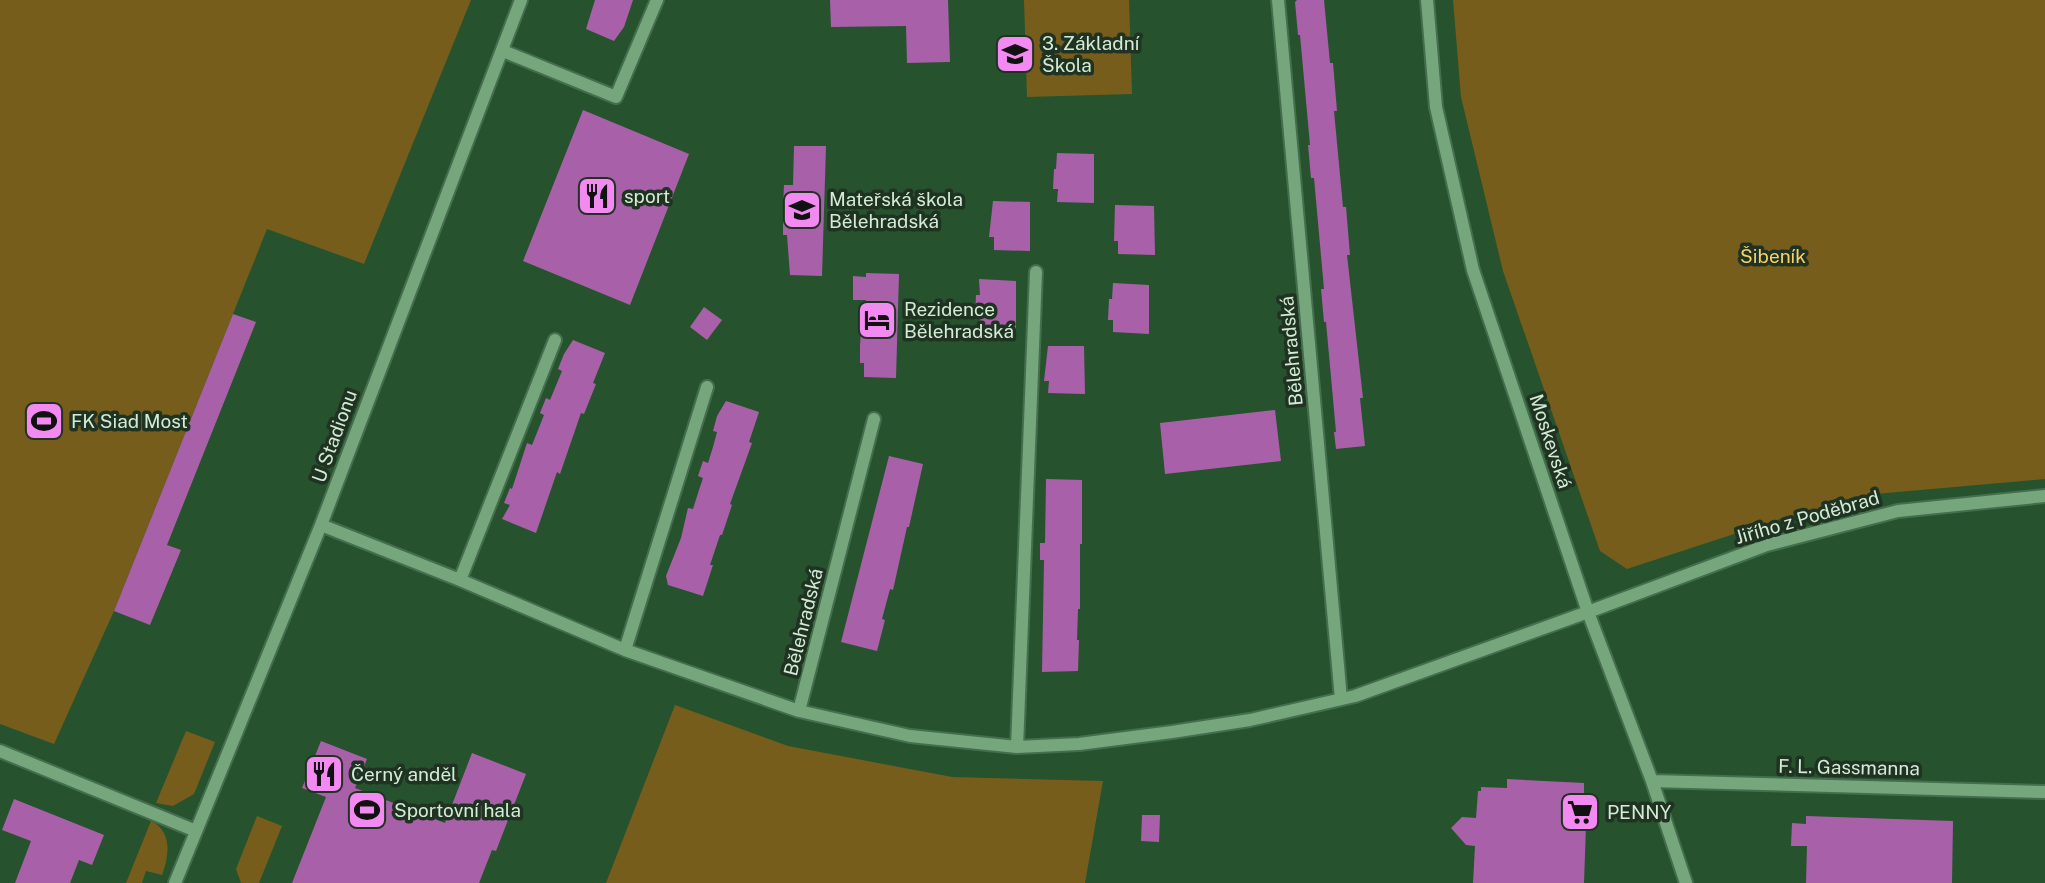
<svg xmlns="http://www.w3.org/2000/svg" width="2045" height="883" viewBox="0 0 2045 883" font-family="'Public Sans',sans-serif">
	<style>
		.green { fill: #765d1c }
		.building { fill: #a861a8 }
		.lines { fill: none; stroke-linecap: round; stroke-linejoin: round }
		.minor-casing { stroke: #446e4d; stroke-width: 16 }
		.minor { stroke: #76a67b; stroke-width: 12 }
		.labels { text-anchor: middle; stroke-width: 7; stroke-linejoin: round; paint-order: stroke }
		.poi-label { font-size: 19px; fill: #d3ecd5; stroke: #203322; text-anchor: start }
		.park-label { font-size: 19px; fill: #fad06b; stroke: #203322 }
		.street-label { font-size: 19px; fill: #d3ecd5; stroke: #203322 }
	</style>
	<rect width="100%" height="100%" fill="#26532d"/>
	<path class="green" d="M0,0H471L364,264L267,229L114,611L54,744L0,724Z
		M1024,0H1129L1132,94L1027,97Z
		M1453,0H2045V479L1875,494L1783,518L1627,569L1600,551L1503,271L1461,97Z
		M675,705L788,746L952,777L1103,781L1085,883H606Z
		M186,731L215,742L194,794L173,806L156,803Z
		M257,816L282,826L259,883H241L236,869Z
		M151,821C173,832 169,856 162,875L146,871L142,883H126Z"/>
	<path class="building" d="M595,0H633L624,27L614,41L586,29Z
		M830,0H948L950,62L907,63L906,26L831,27Z
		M1297,0H1324L1330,63H1333L1337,111H1334L1343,207H1346L1350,255H1347L1363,398H1360L1365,446L1336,449L1334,432H1336L1326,322H1324L1321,289H1324L1314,178H1311L1308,145H1310L1300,35H1298L1295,2Z
		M583,110L689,154L630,305L523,261Z
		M794,146H826L822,276L790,275L787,235H783V209L784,185H793Z
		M1057,153L1094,154V203L1057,202L1058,189H1053L1054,169H1056Z
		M993,201L1030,202V251L994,250V237H989Z
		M1115,205L1154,206L1155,255L1118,254V241H1114Z
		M866,273L899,274L896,378L864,377V363H860V346L861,331H865L866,300H853V276L866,277Z
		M979,279L1016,281V329L979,328L980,315H975L976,295H980Z
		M1113,283L1149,285V334L1113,332V320H1108L1109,299H1112Z
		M704,307L722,320L707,340L690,327Z
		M233,314L256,322L167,545L181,550L150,625L114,611Z
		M573,340L605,353L593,383L596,384L584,414L581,413L560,474L557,472L536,533L502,519L510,505L504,503L510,488L512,489L527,443L532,445L544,415L540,413L546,398L550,400L562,371L558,369L564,354Z
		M1048,346H1084L1085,394L1048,393L1049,381H1044Z
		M726,401L759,412L749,442L752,443L730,504L732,505L722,535H720L710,565H713L703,596L668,585L666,576L681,538L688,508L693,509L698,493L703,478L698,476L703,461L708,463L713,447L717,432L713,431L717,416Z
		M1275,410L1281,461L1165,474L1160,423Z
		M889,456L923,464L909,527H907L893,590L890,589L882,619L885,620L877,651L841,642Z
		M1046,479L1082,480V544H1080V609H1078L1077,640H1079L1078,671L1042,672L1044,560H1040V543H1045Z
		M321,741L367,759L355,788L445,823L472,753L526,774L496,851L492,850L479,883H292L326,797L302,788Z
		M1507,779L1584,783V796H1587L1584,883H1473L1475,846L1466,845L1451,828L1462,817L1476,818L1478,791H1481V787L1507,788Z
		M14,799L104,835L92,865L79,860L70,883H15L31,841L2,830Z
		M1142,815H1160L1159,842L1141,841Z
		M1806,816L1953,821L1952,883H1806L1807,846H1791L1792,823L1806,824Z"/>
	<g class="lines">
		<g class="minor-casing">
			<path id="minor" d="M1278,0L1341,699
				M1427,0L1436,107L1473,270L1588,612L1652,781L1686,883
				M503,51L616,97L657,0
				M321,525L460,580L625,650L799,711L910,736L1017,747L1079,744L1172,732L1250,720L1355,696L1588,612L1767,545L1898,511L2045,496
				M460,580L555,340
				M625,650L707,387
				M799,711L874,419
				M1017,747L1036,272
				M0,751L196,831
				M1652,781L2045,792
				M175,883L321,525L521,0"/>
		</g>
		<use href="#minor" class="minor"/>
	</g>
	<defs>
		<g id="school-square" transform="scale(2.0125)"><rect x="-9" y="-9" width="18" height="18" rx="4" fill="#f28af2" stroke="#203322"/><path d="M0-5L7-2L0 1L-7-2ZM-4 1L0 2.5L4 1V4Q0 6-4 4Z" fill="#111"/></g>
		<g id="restaurant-square" transform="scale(2.0125)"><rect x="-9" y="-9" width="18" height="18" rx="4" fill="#f28af2" stroke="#203322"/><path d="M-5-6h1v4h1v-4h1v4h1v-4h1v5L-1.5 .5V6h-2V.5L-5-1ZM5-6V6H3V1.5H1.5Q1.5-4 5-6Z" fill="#111"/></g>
		<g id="hotel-square" transform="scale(2.0125)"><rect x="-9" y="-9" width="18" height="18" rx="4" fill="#f28af2" stroke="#203322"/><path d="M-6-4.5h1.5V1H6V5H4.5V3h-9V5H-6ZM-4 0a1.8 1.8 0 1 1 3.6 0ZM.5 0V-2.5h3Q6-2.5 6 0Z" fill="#111"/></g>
		<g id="stadium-square" transform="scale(2.0125)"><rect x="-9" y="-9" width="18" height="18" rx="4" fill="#f28af2" stroke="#203322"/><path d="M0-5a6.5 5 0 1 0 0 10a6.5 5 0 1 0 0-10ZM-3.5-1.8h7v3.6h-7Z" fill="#111"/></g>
		<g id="supermarket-square" transform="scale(2.0125)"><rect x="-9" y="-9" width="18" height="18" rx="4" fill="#f28af2" stroke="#203322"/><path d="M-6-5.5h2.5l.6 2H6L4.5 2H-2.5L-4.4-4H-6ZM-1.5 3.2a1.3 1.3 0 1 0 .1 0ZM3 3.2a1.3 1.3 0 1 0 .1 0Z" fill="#111"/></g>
	</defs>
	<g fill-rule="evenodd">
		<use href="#school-square" x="1015" y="54"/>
		<use href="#restaurant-square" x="597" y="196"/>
		<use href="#school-square" x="802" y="210"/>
		<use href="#hotel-square" x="877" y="320"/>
		<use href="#stadium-square" x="44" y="421"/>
		<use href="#restaurant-square" x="324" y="774"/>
		<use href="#stadium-square" x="367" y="810"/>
		<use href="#supermarket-square" x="1580" y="812"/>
	</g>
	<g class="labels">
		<g class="poi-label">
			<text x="1042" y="50">3. Základní<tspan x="1042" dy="22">Škola</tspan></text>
			<text x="624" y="203">sport</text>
			<text x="829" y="206">Mateřská škola<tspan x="829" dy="22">Bělehradská</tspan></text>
			<text x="904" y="316">Rezidence<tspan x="904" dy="22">Bělehradská</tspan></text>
			<text x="71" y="428">FK Siad Most</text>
			<text x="351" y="781">Černý anděl</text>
			<text x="394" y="817">Sportovní hala</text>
			<text x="1607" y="819">PENNY</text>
		</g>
		<g class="park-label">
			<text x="1773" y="263">Šibeník</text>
		</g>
		<g class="street-label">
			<text transform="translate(1291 351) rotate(-95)" y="7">Bělehradská</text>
			<text transform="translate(334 436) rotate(-70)" y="7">U Stadionu</text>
			<text transform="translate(1551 441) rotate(72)" y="7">Moskevská</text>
			<text transform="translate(1807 517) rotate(-16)" y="7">Jiřího z Poděbrad</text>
			<text transform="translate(803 622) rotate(-76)" y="7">Bělehradská</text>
			<text transform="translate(1849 767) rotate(1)" y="7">F. L. Gassmanna</text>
		</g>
	</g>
</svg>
